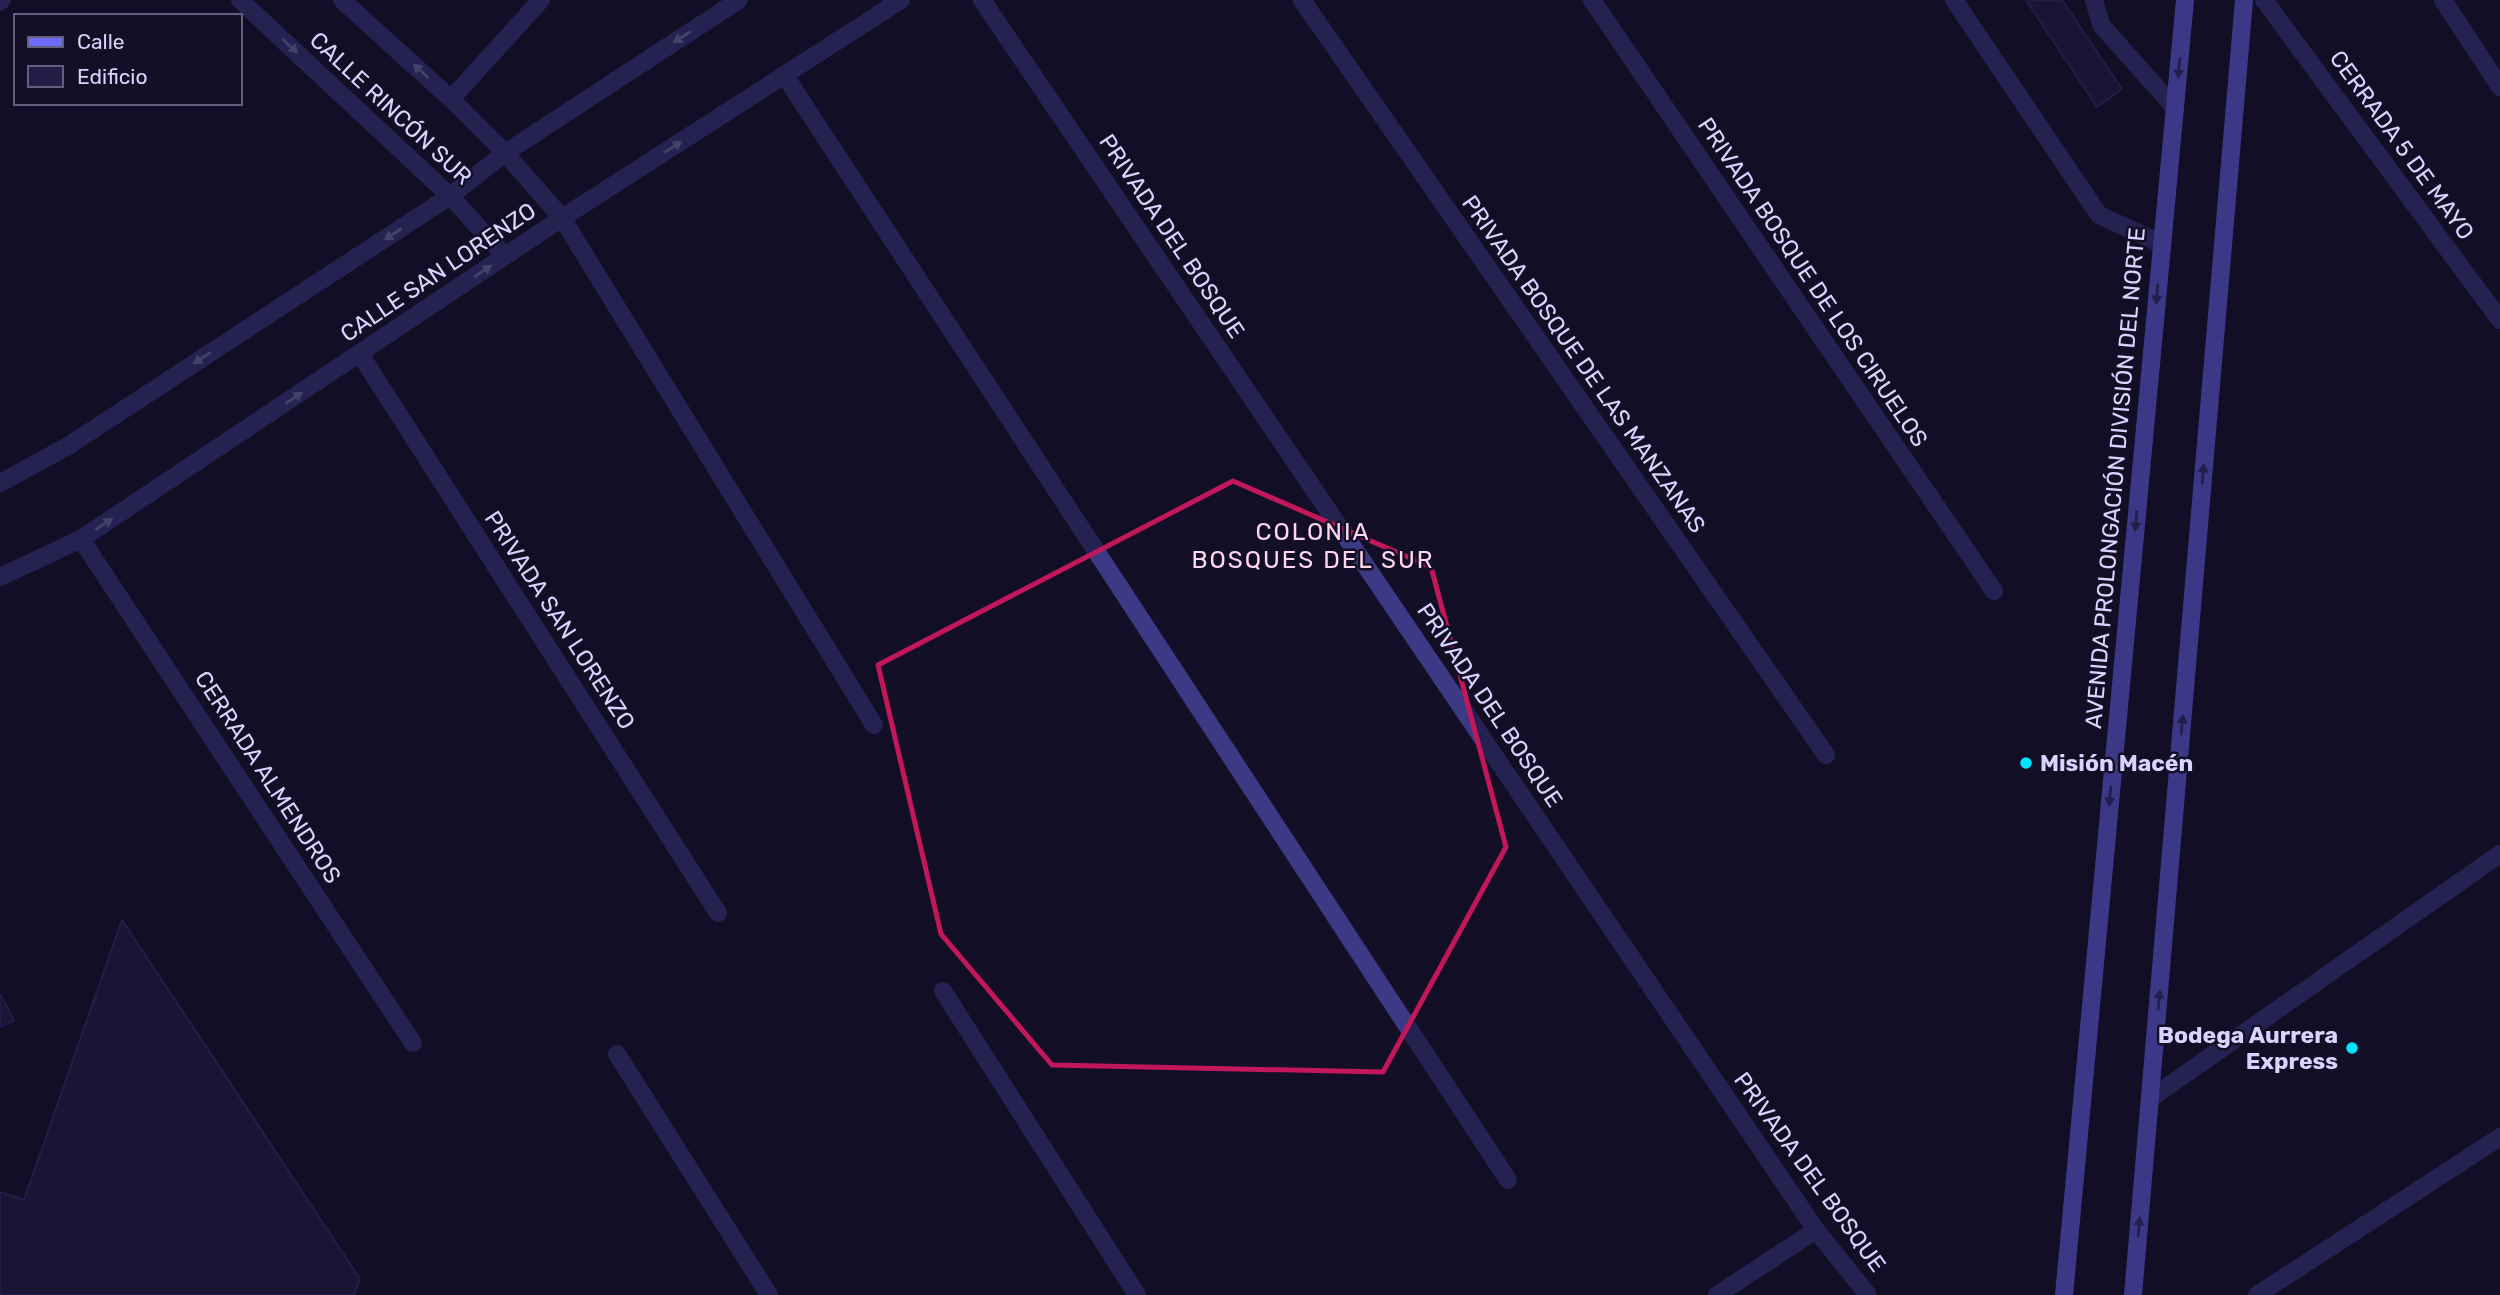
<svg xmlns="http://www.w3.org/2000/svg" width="2500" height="1295" viewBox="0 0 2500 1295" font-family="Rubik,sans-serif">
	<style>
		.building { fill: #241b47; stroke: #3b2d73; stroke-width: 2 }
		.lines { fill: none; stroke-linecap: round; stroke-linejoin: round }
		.service { stroke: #3d3a85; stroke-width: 18 }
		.minor { stroke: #3d3a85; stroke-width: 18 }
		.secondary { stroke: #6f6bff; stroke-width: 18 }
		.oneway { fill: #837fbc }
		.oneway2 { fill: #38347d }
		.marked { fill: none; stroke: #c2185b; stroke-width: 5; stroke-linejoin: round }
		.poi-dot { fill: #00e5ff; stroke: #130f26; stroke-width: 2.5 }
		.labels { text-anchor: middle; stroke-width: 5; stroke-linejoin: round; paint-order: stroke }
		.street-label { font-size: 23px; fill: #d9d4ff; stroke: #130f26 }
		.poi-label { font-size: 23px; font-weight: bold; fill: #d9d4ff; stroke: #130f26; text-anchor: start }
		.neighbourhood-label { font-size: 24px; letter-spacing: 2px; fill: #ffd6f0; stroke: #130f26 }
	</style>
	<rect width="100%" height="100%" fill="#130f26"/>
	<path class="building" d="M2026,0H2062L2122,89L2097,107Z
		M122,920L360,1279L354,1295H0V1192L24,1200Z
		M0,994L14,1020L0,1027Z"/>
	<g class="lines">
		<path class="service" d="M2094,0L2101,25L2175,108"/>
		<path class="minor" d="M240,0L450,196L505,256
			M342,0L451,99L505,153L562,218L874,725
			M982,0L1816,1230L1868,1295
			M1302,0L1826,755
			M1592,0L1994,591
			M1954,0L2099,215L2162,244
			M2264,0L2500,320
			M2443,0L2500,87
			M0,2L2,0
			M785,76L1508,1180
			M451,99L541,0
			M360,354L718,913
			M0,483L68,446L450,196L505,153L739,0
			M81,539L413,1043
			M0,577L81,539L562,218L901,0
			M943,991L1137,1295
			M617,1054L769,1295
			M2151,1098L2500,854
			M1717,1295L1816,1230
			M2257,1295L2500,1137"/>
		<path class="secondary" d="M2064,1295L2185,0
			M2133,1295L2244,0"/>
	</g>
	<defs><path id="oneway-solid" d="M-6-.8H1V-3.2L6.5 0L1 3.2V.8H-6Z" transform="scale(1.75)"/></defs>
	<g class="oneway">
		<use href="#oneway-solid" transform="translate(682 37) rotate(147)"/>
		<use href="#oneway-solid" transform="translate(290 46) rotate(43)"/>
		<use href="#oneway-solid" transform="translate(421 71) rotate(-137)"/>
		<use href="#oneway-solid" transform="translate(673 147) rotate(-32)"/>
		<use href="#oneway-solid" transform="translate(393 234) rotate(147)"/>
		<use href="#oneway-solid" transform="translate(483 271) rotate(-34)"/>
		<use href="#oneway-solid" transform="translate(202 358) rotate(147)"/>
		<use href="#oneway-solid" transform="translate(294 398) rotate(-34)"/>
		<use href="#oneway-solid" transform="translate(104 524) rotate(-34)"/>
	</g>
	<g class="oneway2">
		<use href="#oneway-solid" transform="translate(2179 68) rotate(95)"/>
		<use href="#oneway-solid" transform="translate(2157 294) rotate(95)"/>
		<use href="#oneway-solid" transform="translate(2203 474) rotate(-85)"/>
		<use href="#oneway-solid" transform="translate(2136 521) rotate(95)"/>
		<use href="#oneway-solid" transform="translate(2182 725) rotate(-85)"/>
		<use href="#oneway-solid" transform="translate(2110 796) rotate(95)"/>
		<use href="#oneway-solid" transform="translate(2159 1000) rotate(-85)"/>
		<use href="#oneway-solid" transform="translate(2139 1227) rotate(-85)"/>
	</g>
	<path d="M0 0H2500V1295H0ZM1233,481L1431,567L1506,847L1383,1072L1052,1065L941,934L878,665Z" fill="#130f26" fill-opacity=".55" fill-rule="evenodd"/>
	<path class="marked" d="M1233,481L1431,567L1506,847L1383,1072L1052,1065L941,934L878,665Z"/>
	<g class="poi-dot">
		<circle cx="2026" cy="763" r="7"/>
		<circle cx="2352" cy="1048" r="7"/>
	</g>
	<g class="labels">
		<g class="street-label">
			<text transform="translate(391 108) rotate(43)" y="8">CALLE RINCÓN SUR</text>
			<text transform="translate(2402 145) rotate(54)" y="8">CERRADA 5 DE MAYO</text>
			<text transform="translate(1172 236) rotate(56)" y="8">PRIVADA DEL BOSQUE</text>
			<text transform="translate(438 272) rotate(-34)" y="8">CALLE SAN LORENZO</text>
			<text transform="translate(1813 282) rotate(56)" y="8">PRIVADA BOSQUE DE LOS CIRUELOS</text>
			<text transform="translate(1584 364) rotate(55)" y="8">PRIVADA BOSQUE DE LAS MANZANAS</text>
			<text transform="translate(2115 478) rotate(-85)" y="8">AVENIDA PROLONGACIÓN DIVISIÓN DEL NORTE</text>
			<text transform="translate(560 620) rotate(57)" y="8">PRIVADA SAN LORENZO</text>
			<text transform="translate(1490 705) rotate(56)" y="8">PRIVADA DEL BOSQUE</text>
			<text transform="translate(268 777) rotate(57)" y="8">CERRADA ALMENDROS</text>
			<text transform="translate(1810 1172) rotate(54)" y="8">PRIVADA DEL BOSQUE</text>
		</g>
		<g class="poi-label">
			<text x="2040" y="771">Misión Macén</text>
			<text x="2338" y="1043" text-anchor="end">Bodega Aurrera<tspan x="2338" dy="26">Express</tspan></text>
		</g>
		<g class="neighbourhood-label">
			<text x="1313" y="540">COLONIA<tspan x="1313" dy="28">BOSQUES DEL SUR</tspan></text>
		</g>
	</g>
	<rect x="14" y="14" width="228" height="91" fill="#130f26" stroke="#625e7d" stroke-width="2"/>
	<rect x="28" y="37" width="35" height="10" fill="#6f6bff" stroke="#625e7d" stroke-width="2"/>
	<text x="77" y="49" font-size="21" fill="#d9d4ff">Calle</text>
	<rect x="28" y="66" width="35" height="21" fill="#241b47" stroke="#625e7d" stroke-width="2"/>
	<text x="77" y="84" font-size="21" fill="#d9d4ff">Edificio</text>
</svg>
